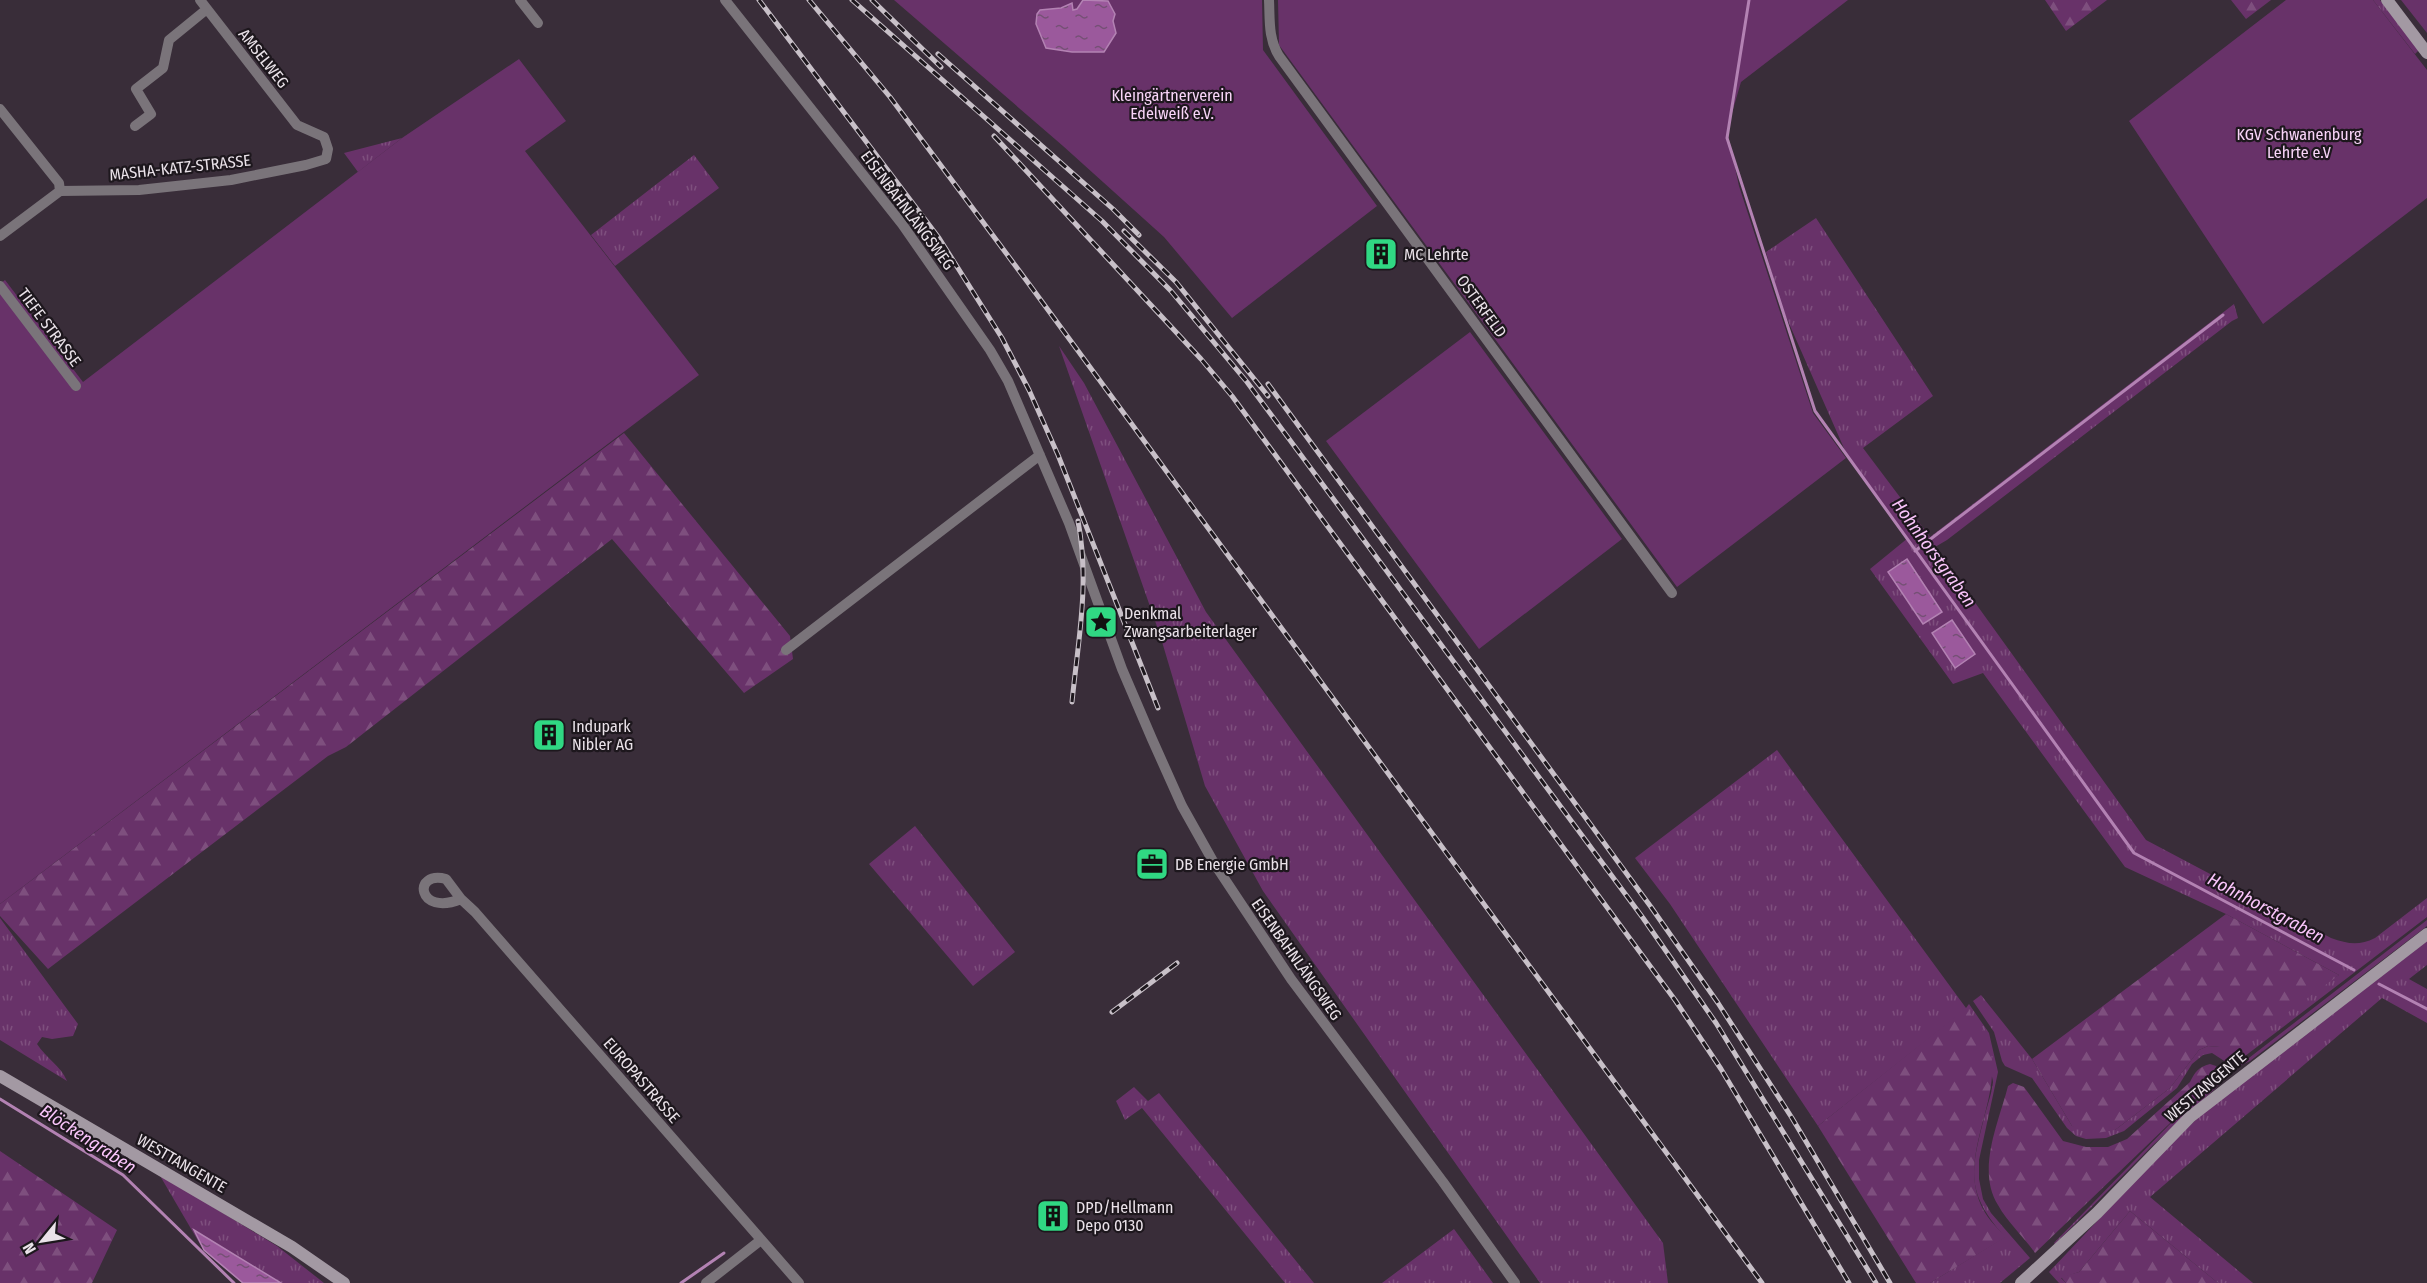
<svg xmlns="http://www.w3.org/2000/svg" width="2427" height="1283" viewBox="0 0 2427 1283" font-family="'Fira Sans Condensed',sans-serif">
	<style>
		.grass { fill: url(#grass-tufts) }
		.forest { fill: url(#forest-firs) }
		.garden { fill: #683269 }
		.water { fill: url(#water-ripples); stroke: #b382b3; stroke-width: 1.5 }
		.lines { fill: none; stroke-linecap: round; stroke-linejoin: round }
		.stream { stroke: #b382b3; stroke-width: 3 }
		.minor { stroke: #7a747a; stroke-width: 10 }
		.secondary { stroke: #a399a3; stroke-width: 12 }
		.rail-casing { stroke: #c8c0c8; stroke-width: 5 }
		.rail { stroke: #1d171d; stroke-width: 3; stroke-dasharray: 9; stroke-linecap: butt }
		.labels { text-anchor: middle; stroke-width: 4.5; stroke-linejoin: round; paint-order: stroke }
		.street-label { font-size: 16px; fill: #eae2e9; stroke: #1d171d }
		.park-label { font-size: 16px; fill: #f9d5f9; stroke: #1d171d }
		.poi-label { font-size: 16px; fill: #eae2e9; stroke: #1d171d; text-anchor: start }
		.water-label { font-size: 18px; font-style: italic; fill: #fac5fb; stroke: #1d171d }
	</style>
	<defs>
		<pattern id="grass-tufts" width="24" height="20" patternUnits="userSpaceOnUse" patternTransform="scale(1.5)"><rect width="24" height="20" fill="#683269"/><path d="M3 7l-1-3M5 7V3M7 7l1-3M15 17l-1-3M17 17v-4M19 17l1-3" fill="none" stroke="#7e4f7e"/></pattern>
		<pattern id="forest-firs" width="22" height="20" patternUnits="userSpaceOnUse" patternTransform="scale(1.5)"><rect width="22" height="20" fill="#683269"/><path d="M5 1l3.5 6h-7zM16 11l3.5 6h-7z" fill="#7e4f7e"/></pattern>
		<pattern id="water-ripples" width="26" height="14" patternUnits="userSpaceOnUse" patternTransform="scale(1.5)"><rect width="26" height="14" fill="#9b599c"/><path d="M2 4q2-2 4 0t4 0M15 11q2-2 4 0t4 0" fill="none" stroke="#755075"/></pattern>
	</defs>
	<rect width="100%" height="100%" fill="#392d39"/>
	<path class="grass" d="M2373,0H2380L2419,50L2415,54Z
		M402,138L358,172L344,153Z
		M694,155L719,188L615,266L591,235Z
		M1816,218L1933,396L1863,448L1930,537L2234,304L2238,318L2232,321L1947,540L1935,547L2146,840L2331,938C2348,944 2359,946 2375,938L2427,898V917L2232,1066L2212,1053L2203,1055L2192,1064L2177,1088L2124,1131L2106,1138L2086,1139L2076,1136L2067,1128L2032,1078L2005,1066L2002,1061L1994,1032L1973,1001L1981,995L2032,1059L2072,1126L2115,1130L2170,1088L2199,1050L2208,1046L2220,1047L2339,975L2226,914L2125,867L1983,673L1953,684L1870,569L1908,538L1847,455L1780,303L1766,252Z
		M1059,346L1084,383L1206,612L1663,1243L1668,1283H1540L1263,891L1205,786L1160,635Z
		M1777,750L1966,1008L1969,1004L1989,1033L1998,1072L1979,1160V1179L1983,1199L1991,1213L2030,1258L2000,1283H1930L2005,1237C1964,1191 1971,1170 1985,1114C1988,1104 1992,1092 1993,1082C1993,1072 1970,1021 1966,1009L1818,1126L1670,904L1635,858Z
		M915,826L1015,952L973,986L869,864Z
		M0,918L78,1024L73,1036L52,1039L42,1037L37,1044C46,1058 61,1066 67,1081L0,1040Z
		M2427,920V926L2250,1061L2236,1068Z
		M2427,939V965L2409,979L2427,989V1023L2382,998L2150,1197L2253,1283H2218L2130,1211L2079,1272L2061,1278L2066,1283H2059L2049,1272L2172,1142L2202,1114Z
		M2220,1081L2216,1088L2153,1145L2055,1244L2054,1243L2169,1125Z
		M1134,1087L1148,1101L1159,1093L1314,1283H1285L1142,1108L1125,1120L1116,1101Z
		M159,1174L277,1246L324,1283H242L204,1251Z
		M1454,1229L1493,1283H1382Z"/>
	<path class="forest" d="M2045,0H2107L2066,31Z
		M2231,0H2271L2246,19Z
		M624,433L790,636L793,659L744,693L612,539L346,747L328,756L48,969L0,916V904Z
		M2226,914L2339,975L2234,1052L2220,1047L2208,1046L2199,1050L2170,1088L2115,1130L2090,1134L2072,1126L2032,1059Z
		M1966,1008C1972,1016 1981,1025 1985,1034C2012,1092 1953,1152 1983,1209C1988,1219 1998,1229 2006,1237L1930,1283H1916L1818,1126Z
		M2210,1064L2216,1066L2220,1075L2035,1253C2024,1237 2008,1223 1998,1205C1976,1170 1999,1122 2008,1086L2013,1083L2024,1087L2063,1141L2086,1147H2108L2127,1139L2190,1082C2195,1072 2198,1067 2210,1064Z
		M0,1151L117,1230L92,1283H0Z
		M2130,1211L2218,1283H2066L2061,1277L2079,1272Z"/>
	<path class="garden" d="M894,0H1262L1263,50L1377,206L1232,318L1164,237L1063,146Z
		M1278,0H1848L1741,82L1727,130L1739,186L1813,413L1846,458L1677,587L1279,45Z
		M2286,0H2373L2427,70V198L2263,324L2129,121Z
		M2401,0H2427V33Z
		M519,59L566,121L525,151L699,375L0,904V284L5,280L83,382L402,138Z
		M1470,332L1622,539L1479,649L1326,441Z"/>
	<path class="water" d="M1083,0L1108,1L1115,14L1113,21L1116,33L1104,52H1072L1046,48L1036,24L1037,14L1040,10L1061,8L1072,3L1073,10L1077,9Z
		M1907,559L1942,612L1923,624L1888,572Z
		M1952,620L1975,654L1955,668L1932,633Z
		M194,1230L281,1283H243L204,1250Z"/>
	<g class="lines">
		<path class="stream" d="M1749,0L1727,138L1815,411L2134,853L2354,970
			M1915,551L2223,315
			M2379,984L2427,1009
			M0,1099L123,1175L234,1283
			M681,1283L724,1253"/>
		<path class="minor" d="M520,0L538,23
			M725,0L902,224L990,350L1008,381L1069,523L1122,669L1152,739L1182,806L1214,863L1291,979L1443,1182L1515,1283
			M1269,0C1270,20 1268,38 1279,56L1672,593
			M0,109L59,183L60,191
			M135,126L151,114L136,89L163,68L169,40L207,9
			M0,236L60,191L139,190L231,180L306,165L326,159L328,149L324,137L297,125L200,0
			M0,286L76,386
			M786,650L1040,455
			M461,899C417,917 412,870 446,879L461,899L475,912L799,1283
			M706,1283L761,1240"/>
		<path class="secondary" d="M2387,0L2427,53
			M0,1076L292,1247L344,1283
			M2021,1283L2097,1213L2190,1117L2427,934"/>
		<g class="rail-casing">
			<path id="rail" d="M759,0L939,238L1002,338L1029,390L1058,455L1158,708
				M809,0L890,97L1029,284L1762,1283
				M852,0L1102,221L1171,291L1247,382L1643,918L1716,1023L1876,1283
				M872,0L941,67
				M938,54L1113,209L1139,235
				M994,136L1201,359L1232,396L1675,1000L1721,1069L1849,1283
				M1124,231L1176,282L1268,396
				M1268,384L1651,907L1718,1003L1792,1118L1890,1283
				M1072,702C1078,641 1090,583 1078,521
				M1112,1012L1177,963"/>
		</g>
		<use href="#rail" class="rail"/>
	</g>
	<defs>
		<g id="building-square" transform="scale(1.725)"><rect x="-9" y="-9" width="18" height="18" rx="4" fill="#30d883" stroke="#1d171d"/><path d="M-4-6H4V6H1V3H-1V6H-4ZM-2.5-4.3h1.7v1.8h-1.7ZM.8-4.3h1.7v1.8H.8ZM-2.5-1h1.7V.8h-1.7ZM.8-1h1.7V.8H.8Z" fill="#111"/></g>
		<g id="sight-square" transform="scale(1.725)"><rect x="-9" y="-9" width="18" height="18" rx="4" fill="#30d883" stroke="#1d171d"/><path d="M0-6L1.8-2.2L6-1.7L2.9 1.2L3.7 5.4L0 3.3L-3.7 5.4L-2.9 1.2L-6-1.7L-1.8-2.2Z" fill="#111"/></g>
		<g id="office-square" transform="scale(1.725)"><rect x="-9" y="-9" width="18" height="18" rx="4" fill="#30d883" stroke="#1d171d"/><path d="M-6-3h4V-5.5h4V-3h4V5H-6ZM-1-4.5V-3h2v-1.5ZM-6 0V1H6V0Z" fill="#111"/></g>
	</defs>
	<g fill-rule="evenodd">
		<use href="#building-square" x="1381" y="254"/>
		<use href="#sight-square" x="1101" y="622"/>
		<use href="#building-square" x="549" y="735"/>
		<use href="#office-square" x="1152" y="864"/>
		<use href="#building-square" x="1053" y="1216"/>
	</g>
	<g class="labels">
		<g class="street-label">
			<text transform="translate(264 58) rotate(52)" y="6">AMSELWEG</text>
			<text transform="translate(180 167) rotate(-6)" y="6">MASHA-KATZ-STRASSE</text>
			<text transform="translate(908 210) rotate(53)" y="6">EISENBAHNLÄNGSWEG</text>
			<text transform="translate(1482 306) rotate(54)" y="6">OSTERFELD</text>
			<text transform="translate(50 327) rotate(53)" y="6">TIEFE STRASSE</text>
			<text transform="translate(1297 959) rotate(55)" y="6">EISENBAHNLÄNGSWEG</text>
			<text transform="translate(642 1080) rotate(49)" y="6">EUROPASTRASSE</text>
			<text transform="translate(2205 1086) rotate(-40)" y="6">WESTTANGENTE</text>
			<text transform="translate(182 1163) rotate(30)" y="6">WESTTANGENTE</text>
		</g>
		<g class="park-label">
			<text x="1172" y="101">Kleingärtnerverein<tspan x="1172" dy="18">Edelweiß e.V.</tspan></text>
			<text x="2299" y="140">KGV Schwanenburg<tspan x="2299" dy="18">Lehrte e.V</tspan></text>
		</g>
		<g class="poi-label">
			<text x="1404" y="260">MC Lehrte</text>
			<text x="1124" y="619">Denkmal<tspan x="1124" dy="18">Zwangsarbeiterlager</tspan></text>
			<text x="572" y="732">Indupark<tspan x="572" dy="18">Nibler AG</tspan></text>
			<text x="1175" y="870">DB Energie GmbH</text>
			<text x="1076" y="1213">DPD/Hellmann<tspan x="1076" dy="18">Depo 0130</tspan></text>
		</g>
		<g class="water-label">
			<text transform="translate(1934 553) rotate(54)" y="6">Hohnhorstgraben</text>
			<text transform="translate(2266 908) rotate(28)" y="6">Hohnhorstgraben</text>
			<text transform="translate(88 1139) rotate(33)" y="6">Blöckengraben</text>
		</g>
	</g>
	<g transform="translate(42 1241) rotate(240)" stroke="#1d171d" stroke-width="4.5" paint-order="stroke">
	<path d="M0-4.5L10 22L0 15L-10 22Z" fill="#eae2e9"/>
	<text y="-9" font-size="16" font-weight="bold" text-anchor="middle" fill="#eae2e9">N</text>
	</g>
</svg>
